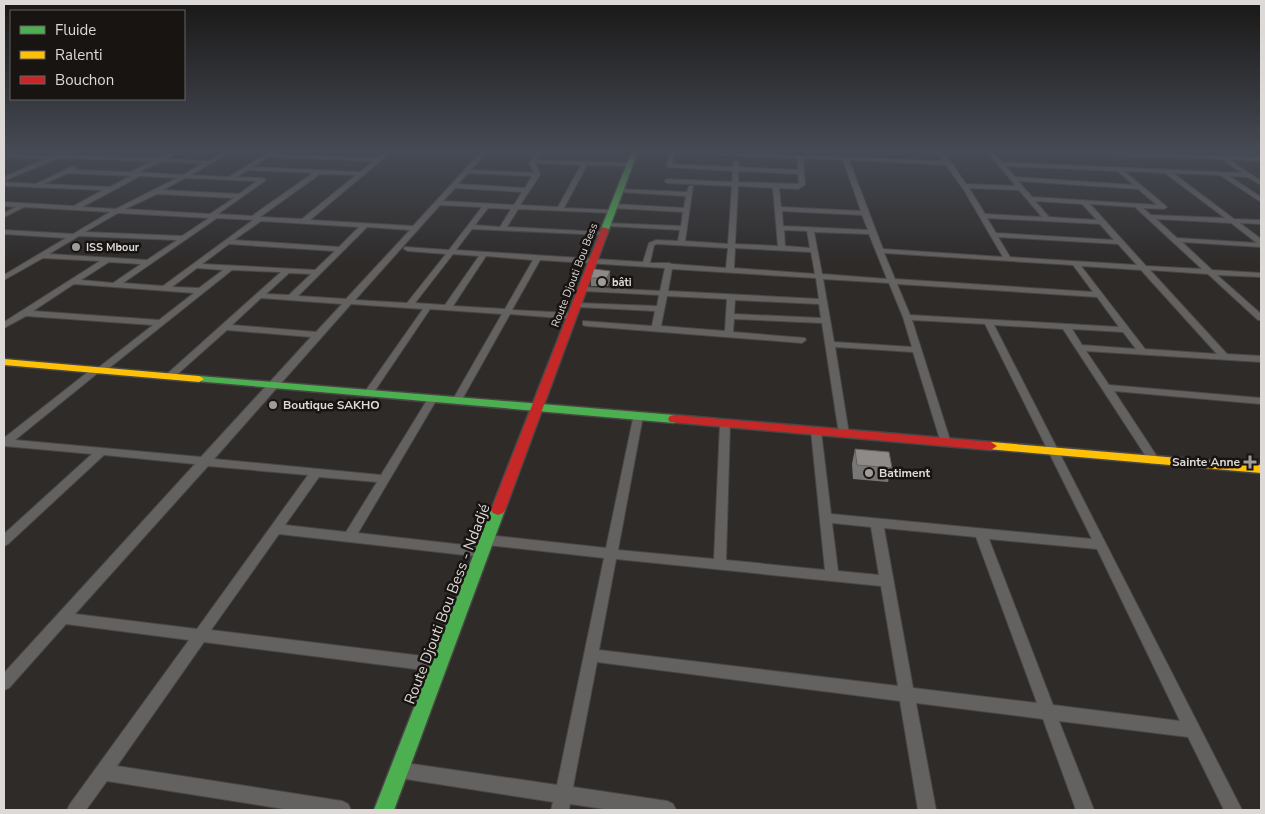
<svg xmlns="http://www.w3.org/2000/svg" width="1265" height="814" viewBox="0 0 1265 814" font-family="'Nunito Sans',sans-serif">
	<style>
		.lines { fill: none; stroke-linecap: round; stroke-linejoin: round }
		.street-casing { stroke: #494746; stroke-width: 2 }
		.fast-casing { stroke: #494746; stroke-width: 3 }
		.slow-casing { stroke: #494746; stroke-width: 3 }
		.jam-casing { stroke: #494746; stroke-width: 3 }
		.street { fill: #646260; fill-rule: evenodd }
		.fast { fill: #4caf50; fill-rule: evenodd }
		.slow { fill: #ffc107; fill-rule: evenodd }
		.jam { fill: #c62828; fill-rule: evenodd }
		.wall { fill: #797775 }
		.shaded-wall { fill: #63615f }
		.building { fill: #8d8a88; stroke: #63615f }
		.poi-dot { fill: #a09c99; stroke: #171412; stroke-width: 2 }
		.labels { text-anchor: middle; stroke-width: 5; stroke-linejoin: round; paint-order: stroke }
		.far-poi-label { font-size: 11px; font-weight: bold; fill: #ddd9d6; stroke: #171412; text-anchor: start }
		.far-street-label { font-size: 11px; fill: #ddd9d6; stroke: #171412 }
		.poi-label { font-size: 12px; font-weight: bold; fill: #ddd9d6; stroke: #171412; text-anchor: start }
		.near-street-label { font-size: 15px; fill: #ddd9d6; stroke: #171412 }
	</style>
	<rect width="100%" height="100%" fill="#2e2b29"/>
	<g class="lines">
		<g class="street-casing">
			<path id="street" d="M64,151L67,153L65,155L158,158L174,151H179L166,159L209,161L227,151H232L191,175L229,177L271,151L275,152L273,154L378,158L387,151H392L310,220L413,226L482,151H488L471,170L534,173L529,163L538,151H543L537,160L630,163L633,165L632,166L587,165L564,208L611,210L613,211V213L518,209L507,227L603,232L606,234L605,235L472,229L456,250L643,262L649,243L656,240L678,241L680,230L607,226L605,225V223L681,226L683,212L613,208L610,206L613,204L684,208L686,196L620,192L617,190L618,189L687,192L689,186H693L685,241L728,244L732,186L667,183L664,181L667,179L732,182L733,171L667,167L669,151L944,161L935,151H941L951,162L966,184L1016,186L987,151H992L1002,162L1242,173L1221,159L1044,153L1041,151H1077L1261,157V161L1228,159L1261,181V185L1247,177L1229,176L1261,197V202L1220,175L1173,173L1234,219L1261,220V224L1240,223L1261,239V247L1182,242L1212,270L1261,273V277L1217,275L1261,314V320H1258L1208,274L1150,270L1227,354L1261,356V362L1086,351L1109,385L1261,398V404L1114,391L1160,461L1159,464H1151L1063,329L994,325L1242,810H1224L1188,737L1059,721L1094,810H1076L1043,719L916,703L936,810H918L900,701L597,662L573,787L667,801L673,804L676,810H611L570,804L569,810H551L553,802L399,778L393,776L391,770L393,764L399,762L557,785L604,558L487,545L483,543L481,540L483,537L487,535L606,548L634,414L638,413L643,416L618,550L714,559L720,424L725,421L730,424L726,560L825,570L811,431L816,428L821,431L831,514L1092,539L985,324L912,320L951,443L946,446L941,443L913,352L835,347L849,434L844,437L839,434L822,323L734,319L733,332L805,338L806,340L802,343L586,326L583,325V321L652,326L655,311L577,307L573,305L577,303L657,306L659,295L583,291L579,289L583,287L660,291L665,268L540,260L512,310L572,313L576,316L572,319L510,314L460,403L457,404L452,401L502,314L430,309L372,395L369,396L364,393L423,309L351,304L214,459L381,475L429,397H435L437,399L358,533L482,547L486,549L488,552L486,555L482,557L279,534L211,630L439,658L444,660L446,665L444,670L439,672L204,642L117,766L342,801L348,804L351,810H290L107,781L86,810H67L70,804L189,640L66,624L9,688L4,690V673L195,464L104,455L8,544L4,546V534L92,454L4,446V438L93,368H98L153,325L26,316L4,328V322L100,261L43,258L4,280V275L66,238L4,234V230L73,234L110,212L24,207L4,217V213L16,207L4,206V202L74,206L103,190L4,186V182L36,184L73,166L76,168L74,170L131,172L152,161L58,158L4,181V177L45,159L4,157V153L51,157ZM674,153L797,158L798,170L739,167V163L736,161L733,163V167L672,164ZM268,157L374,161L360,172L252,167ZM803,158L843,160L861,211L781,207L779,188L798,189L805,185ZM849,160L946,165L964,190L1003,257L883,249ZM160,162L203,163L183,175L139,172ZM535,163L581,165L558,207L520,205L540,175ZM1005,166L1117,171L1134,185L1015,177ZM248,170L313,173L252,216L218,214L266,180L263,178L236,177ZM738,171L798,174L799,184L738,182ZM1124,171L1165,173L1225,218L1151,215L1143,208L1164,209L1167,207ZM68,173L131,176L110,187L44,184ZM468,173L532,176L525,188L458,184ZM320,174L356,175L302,219L260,217ZM140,176L177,178L116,209L82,207ZM185,178L257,181L239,194L163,190ZM1018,181L1138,189L1157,205L1032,197ZM738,186L773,188L778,246L735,244ZM455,188L522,192L514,205L443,201ZM969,188L1019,190L1042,217L985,214ZM157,194L234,198L210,214L125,209ZM1035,201L1082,204L1097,220L1049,217ZM1090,204L1135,207L1202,269L1146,266ZM440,205L482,207L449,250L405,247L404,249L408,251L446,254L407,303L355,300ZM488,208L511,209L500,227L475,225ZM782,211L862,215L868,230L783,226ZM118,213L209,218L182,236L85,232ZM217,218L253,220L163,286L123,283ZM987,218L1100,224L1114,240L996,233ZM1156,219L1231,223L1257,243L1177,238ZM261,221L359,227L339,247L234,240ZM367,227L410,230L346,299L298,296ZM784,230L807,231L810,248L785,246ZM814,232L869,234L887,279L822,274ZM79,236L177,240L147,260L49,254ZM998,237L1118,244L1137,265L1010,257ZM229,244L335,251L315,270L202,264ZM657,244L728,248L726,268L672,264L669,263H650L654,245ZM735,248L811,252L815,274L734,268ZM884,253L1073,265L1093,292L895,279ZM453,254L479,256L445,305L415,303ZM486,256L533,260L505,309L453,306ZM109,262L141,264L113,283L81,280ZM1081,266L1141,270L1217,354L1145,349ZM197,268L223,270L199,288L172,287ZM672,269L816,278L819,299L668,291ZM232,270L281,272L167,374L165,376L167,378H173L227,330L311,337L201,457L15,440L99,372H104ZM289,273L311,274L289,295L266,294ZM823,279L889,283L903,317L912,347L834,342ZM74,284L194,293L159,320L33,311ZM897,284L1097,297L1119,327L910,315ZM667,296L727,299L725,331L661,326ZM261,298L342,304L316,332L232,325ZM735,300L819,304L821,318L734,314ZM1072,329L1123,332L1136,349L1082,345ZM208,466L308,475L197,629L75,614ZM319,477L377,482L346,532L285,525ZM832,523L871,527L879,575L838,571ZM884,528L976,537L1037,703L913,688ZM989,539L1097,549L1180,721L1053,705ZM616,559L881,586L898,686L599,650Z"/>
		</g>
		<g class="fast-casing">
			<path id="fast" d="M632,151H638L609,229L602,231L601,229Z
				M199,376L674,415L680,419L674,423L195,381L194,379L195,377Z
				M498,505L503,507L505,510L394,810H374L491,510L493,507Z"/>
		</g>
		<g class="slow-casing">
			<path id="slow" d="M4,359L199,376L204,379L199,382L4,365Z
				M991,442L1261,465V473L987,449L985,446Z"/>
		</g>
		<g class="jam-casing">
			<path id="jam" d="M602,227L609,229L505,510L503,513L498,515L493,513L491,510Z
				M674,415L991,442L997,446L991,450L670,422L668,419L670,416Z"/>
		</g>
		<use href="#street" class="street"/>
		<use href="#fast" class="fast"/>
		<use href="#slow" class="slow"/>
		<use href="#jam" class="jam"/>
	</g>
	<path class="wall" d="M610,271V279L608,286H591V278Z
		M855,449L892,468L888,482L853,479L852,464Z"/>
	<path class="shaded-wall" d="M610,271V279L608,286L607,278Z"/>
	<path class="building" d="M594,269L610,271L607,278H591Z
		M855,449L889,452L892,468L857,465Z"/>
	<linearGradient id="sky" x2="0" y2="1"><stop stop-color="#191817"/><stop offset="0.57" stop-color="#464a54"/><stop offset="1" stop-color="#464a54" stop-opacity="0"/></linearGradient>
	<rect width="1265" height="265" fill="url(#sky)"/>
	<g class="poi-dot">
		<circle cx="76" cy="247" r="5"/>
		<circle cx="602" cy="282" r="5"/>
		<circle cx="273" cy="405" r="5"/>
		<path d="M1247.5 454.5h5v5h5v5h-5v5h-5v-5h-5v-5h5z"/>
		<circle cx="869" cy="473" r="5"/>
	</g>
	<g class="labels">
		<g class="far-poi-label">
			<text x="86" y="251">ISS Mbour</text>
			<text x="612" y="286">bâti</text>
		</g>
		<g class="far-street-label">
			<text transform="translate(574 275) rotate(-69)" y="4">Route Djouti Bou Bess</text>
		</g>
		<g class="poi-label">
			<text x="283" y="409">Boutique SAKHO</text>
			<text x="1240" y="466" text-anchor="end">Sainte Anne</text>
			<text x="879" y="477">Batiment</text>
		</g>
		<g class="near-street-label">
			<text transform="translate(447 604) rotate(-69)" y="5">Route Djouti Bou Bess - Ndadjé</text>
		</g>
	</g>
	<rect width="1265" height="814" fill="none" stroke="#ddd9d6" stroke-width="10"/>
	<rect x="10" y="10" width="175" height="90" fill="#171412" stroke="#666360"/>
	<rect x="20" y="26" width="25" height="8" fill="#4caf50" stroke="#666360"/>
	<text x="55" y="35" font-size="15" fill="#ddd9d6">Fluide</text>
	<rect x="20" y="51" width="25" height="8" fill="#ffc107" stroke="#666360"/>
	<text x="55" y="60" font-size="15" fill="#ddd9d6">Ralenti</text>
	<rect x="20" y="76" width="25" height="8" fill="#c62828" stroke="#666360"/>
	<text x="55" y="85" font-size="15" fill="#ddd9d6">Bouchon</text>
</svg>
